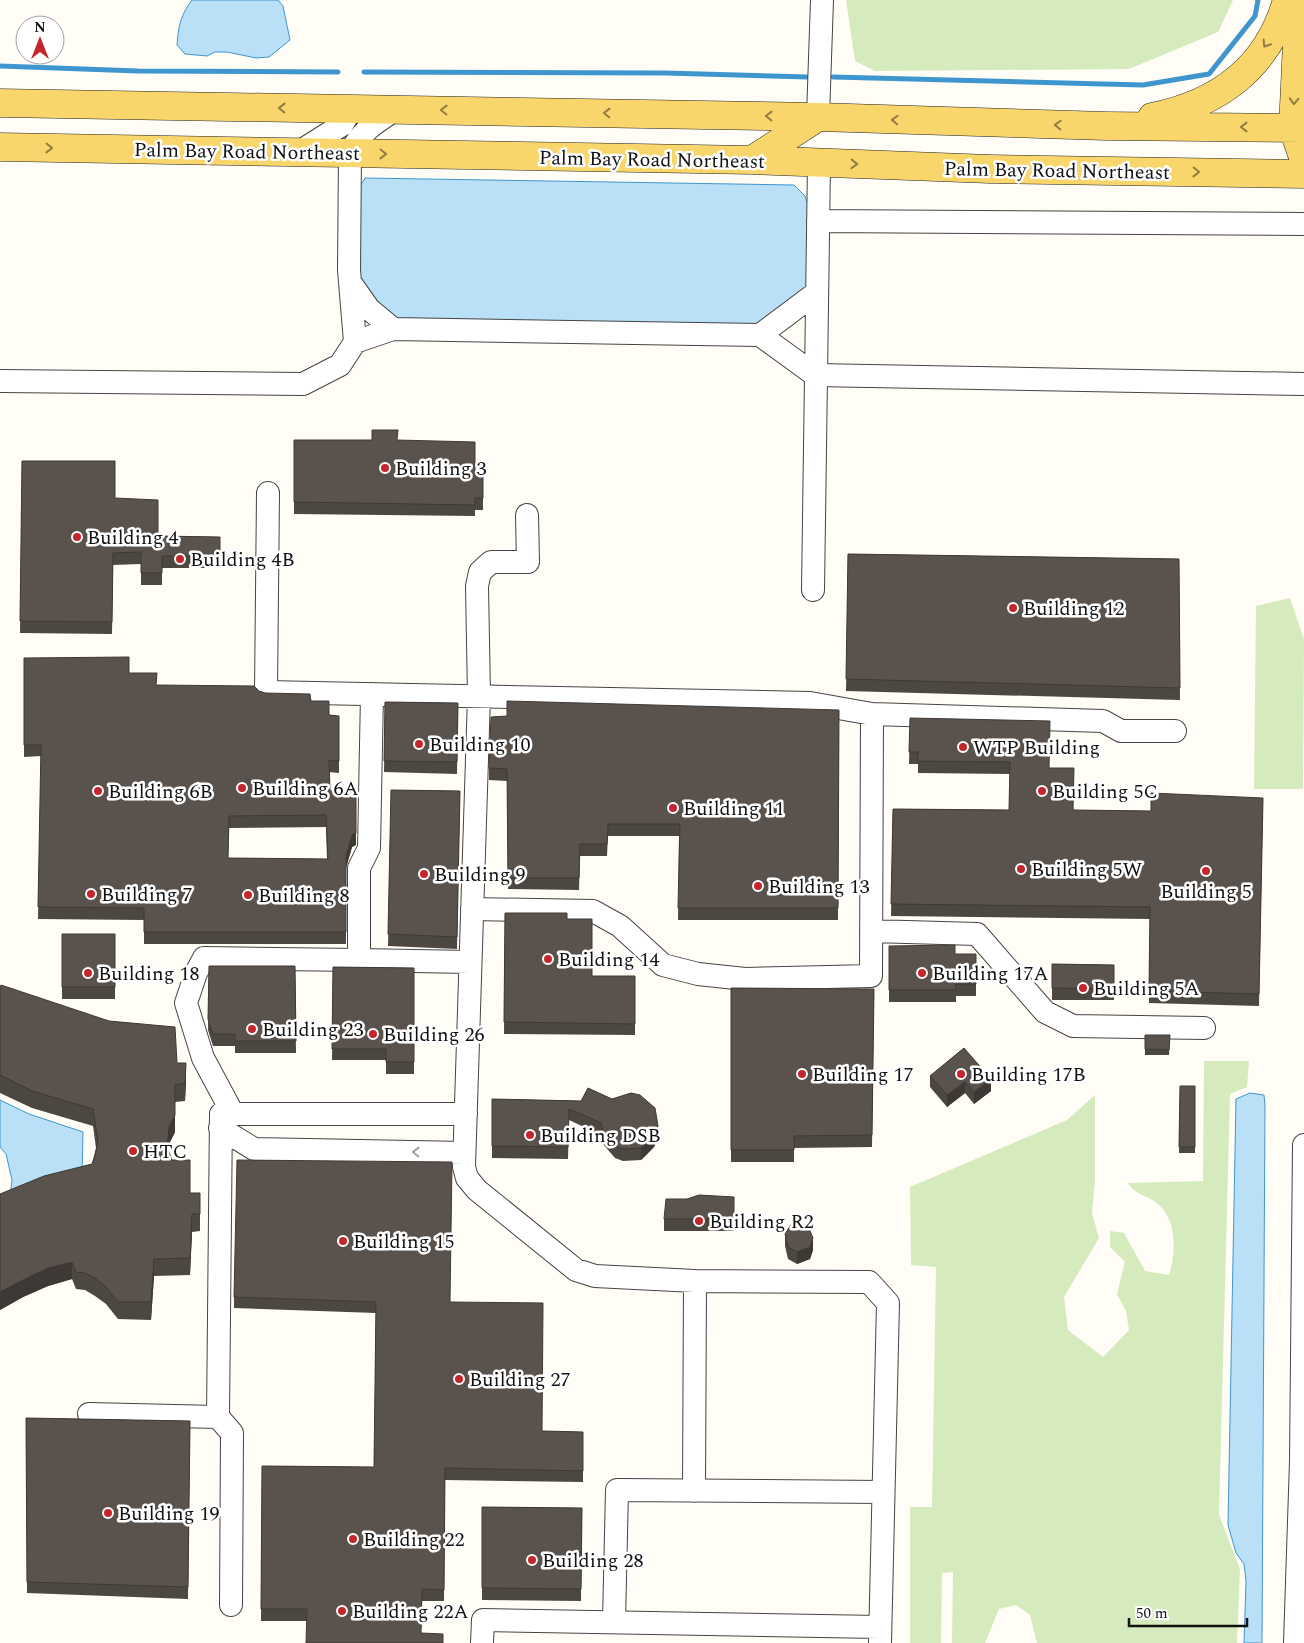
<svg xmlns="http://www.w3.org/2000/svg" width="1304" height="1643" viewBox="0 0 1304 1643" font-family="Spectral,serif">
	<style>
		.green { fill: #d5ebbd }
		.water { fill: #b9e0f7; stroke: #3f96cf }
		.lines { fill: none; stroke-linecap: round; stroke-linejoin: round }
		.stream { stroke: #3f96cf; stroke-width: 5 }
		.minor-casing { stroke: #444; stroke-width: 24 }
		.major-casing { stroke: #222; stroke-width: 29 }
		.minor { stroke: #fff; stroke-width: 22 }
		.major { stroke: #f9d66b; stroke-width: 28 }
		.wall { fill: #4d4742; fill-rule: evenodd }
		.shaded-wall { fill: #3f3936 }
		.building { fill: #5a524d; stroke: #3f3936; fill-rule: evenodd }
		.oneway { stroke: #917d42 }
		.oneway2 { stroke: #a0a0a0 }
		.poi-dot { fill: #c4262e; stroke: #fff; stroke-width: 2 }
		.labels { text-anchor: middle; stroke-width: 5; stroke-linejoin: round; paint-order: stroke }
		.street-label { font-size: 20px; fill: #111; stroke: #fff }
		.poi-label { font-size: 20px; fill: #111; stroke: #fff; text-anchor: start }
	</style>
	<rect width="100%" height="100%" fill="#fffdf5"/>
	<path class="green" d="M846,0H1233L1218,32L1129,69L875,71L855,61Z
		M1290,598L1304,639L1303,789H1254L1256,606Z
		M1204,1061H1249L1247,1087L1230,1094L1219,1515L1240,1569L1237,1643H1037L1030,1615L1016,1605L999,1609L985,1643H952L953,1572L942,1573L941,1643H910V1507H932L936,1267L911,1265L910,1187L1067,1120L1095,1095V1181L1092,1213L1099,1238L1064,1297L1068,1330L1103,1357L1129,1330L1126,1311L1117,1294L1125,1262L1110,1247V1231L1124,1233L1145,1271L1169,1275C1176,1254 1177,1221 1159,1205C1149,1195 1135,1196 1128,1183L1203,1181Z"/>
	<path class="water" d="M192,0H278L283,6L290,40L269,57L256,58L227,52H215L207,56L185,54L177,45C178,27 181,14 192,0Z
		M365,178L794,185L805,196L809,208L807,289L763,325L417,328L386,315L360,279L358,190Z
		M1250,1093L1264,1095L1265,1104L1262,1643H1244L1246,1581L1244,1564L1236,1553L1228,1525L1236,1099Z
		M0,1100L29,1114L83,1132L82,1178L10,1196L12,1180L6,1154L0,1147Z"/>
	<g class="lines">
		<path class="stream" d="M0,66L138,71L338,72
			M364,72L665,73L807,77
			M833,77L1143,85L1209,74L1255,16L1258,0"/>
		<g class="minor-casing">
			<path id="minor" d="M818,117L822,0
				M299,152L342,125L351,109
				M818,221L1304,224
				M350,282L369,309L393,329
				M760,335L816,293
				M355,342L393,329L760,335L815,375L1304,384
				M0,381L303,384L340,365L355,342L349,270L350,153C360,132 376,122 395,110
				M268,493L266,692L810,703L872,714L1103,721L1121,731H1175
				M527,515L528,562H491L480,572L477,586L479,696L464,1167L467,1178L477,1190L576,1270L595,1276L695,1281L869,1282L888,1303L880,1643
				M813,590L819,163
				M472,909L593,911L620,926L663,965L698,974L745,979L871,976L872,714
				M871,931L977,934L1045,1012L1073,1026L1204,1028
				M359,960L470,962
				M233,1114L203,1058L186,1003L196,973L204,958L359,960V868L369,848L372,694
				M220,1128L254,1149L464,1153
				M89,1414L218,1417
				M694,1491L695,1281
				M231,1605L232,1433L218,1417L221,1114H466
				M614,1622L617,1490L883,1492
				M482,1643L483,1620L880,1627
				M1295,1643L1301,1461L1304,1145"/>
		</g>
		<g class="major-casing">
			<path id="major" d="M1299,0L1293,128L1304,160
				M0,103L818,117L1106,126L1304,128
				M1152,117C1218,104 1268,68 1287,0
				M0,147L752,160L990,169L1304,174
				M752,160L818,117"/>
		</g>
		<use href="#minor" class="minor"/>
		<use href="#major" class="major"/>
	</g>
	<path class="wall" d="M294,440H398L475,475H483V510H475V516L294,514Z
		M22,461L115,498L158,536L220,537V568H162V585H141V564L113,565L112,634L20,633Z
		M848,554L1179,559L1180,700L846,691Z
		M24,658L129,673L157,685L259,691L265,693L311,701L329,715L339,716V773L329,772L330,791L356,845L352,847L346,868V944H144V920L38,919L41,756L24,757ZM326,827L327,859L228,858L229,828Z
		M385,702L458,703L457,774L384,772Z
		M839,710L838,920H678L679,836H608L607,856H580L579,890L508,889L507,781L489,780V768Z
		M910,718L1049,768L1074,810L1151,811L1263,798L1259,1006L1149,1003L1150,919L891,916L893,809L1009,810L1010,774L918,773V764H909Z
		M391,790L460,791L457,949L388,946Z
		M505,913L567,919L592,976H635V1035L504,1034Z
		M62,934H115V999H62Z
		M889,946L955,954H976V996H956V1002H889Z
		M1052,964L1114,965V1000H1052Z
		M209,966H295L296,1053H235V1046H213L208,1030Z
		M333,967L414,968V1074H386V1060H332Z
		M0,987L177,1063L186,1081L185,1101L175,1102V1132L169,1144V1151L172,1160L190,1193H200V1231L192,1232L190,1275L154,1276L151,1320L118,1319L106,1304L95,1296L85,1290L76,1289L72,1279L48,1286L23,1297L0,1310V1194L92,1164L96,1148L93,1126L32,1108L0,1093Z
		M731,988L874,989L872,1147L794,1148V1162H731Z
		M1145,1035H1170L1169,1055H1145Z
		M964,1048L991,1091L974,1104L965,1093L947,1107L930,1087V1076Z
		M1180,1086H1195V1153H1179Z
		M492,1099L581,1101L658,1138L654,1147L641,1160L623,1161L615,1158L603,1144L601,1135L569,1120L568,1159L492,1158Z
		M734,1197V1231H664V1219L687,1199Z
		M785,1234L813,1250L810,1259L797,1264L788,1259L785,1246Z
		M234,1297L450,1302L542,1431L583,1432V1482L445,1480L444,1601H422L421,1633L443,1643L307,1621H261L262,1466L374,1467L376,1313L234,1308Z
		M26,1418L190,1421L188,1599L27,1593Z
		M482,1507L582,1508L581,1601L482,1600Z"/>
	<path class="shaded-wall" d="M356,792V845L352,847L346,868V856Z
		M186,1063V1081L185,1101V1083Z
		M991,1079V1091L974,1104V1092Z
		M965,1082V1093L947,1107V1095Z
		M175,1115V1132L169,1144L167,1164V1147L169,1127Z
		M658,1126V1138L654,1147L641,1160V1148Z
		M192,1214V1232L190,1275V1258Z
		M813,1238V1250L810,1259L797,1264V1252Z
		M154,1259V1276L151,1320V1302Z
		M72,1262V1279L48,1286L23,1297L0,1310V1292L23,1280L48,1268Z"/>
	<path class="building" d="M372,430H398L397,440L475,442V475H483V498H475V505L294,502V440H372Z
		M22,461H115V498L158,500V536L220,537V556H162V573H141V552L113,553L112,622L20,621Z
		M848,554L1179,559L1180,688L846,679Z
		M129,657V673H157L156,685L254,686L259,691L265,693L310,694L311,701H329V715L339,716V761L329,760L330,791L356,792V833L352,835L346,856V932H144V908L38,907L41,745H24V658ZM326,815L328,859L228,858L229,816Z
		M507,701L839,710L838,908H678L680,824H608L607,844H580L579,878H508L507,769L489,768L491,717L507,716Z
		M385,702L458,703L457,762L384,761Z
		M910,718L1050,721L1049,768H1074L1073,810L1151,811V793L1263,798L1259,994L1149,991L1150,907L891,904L893,809L1009,810L1010,762L918,761V752H909Z
		M391,790L460,791L457,937L388,934Z
		M505,913H567V919H592V976H635V1024L504,1022Z
		M62,934H115V987H62Z
		M955,945V954H976V984H956V990H889V946Z
		M1052,964L1114,965V989L1052,988Z
		M209,966H295L296,1041H235V1034H213L208,1019Z
		M333,967L414,968V1062H386V1049H332Z
		M1,985L109,1021L175,1027L177,1063H186L185,1083L175,1085V1115L169,1127L167,1147L172,1160H190V1193H200V1214H192L190,1258L154,1259L151,1302H118L106,1287L95,1278L85,1273L76,1272L72,1262L48,1268L23,1280L0,1292V1194L44,1176L92,1164L95,1156L98,1141L93,1109L32,1091L0,1075V987Z
		M731,988L874,989L872,1135L794,1136V1150H731Z
		M1145,1035H1170L1169,1050L1145,1049Z
		M964,1048L991,1079L974,1092L965,1082L947,1095L930,1076Z
		M1180,1086H1195V1147H1179Z
		M588,1088L612,1099L631,1093L640,1095L655,1108L658,1126L654,1135L641,1148L623,1149L615,1146L603,1132L601,1123L569,1109L568,1147L492,1146V1099L581,1101Z
		M237,1160L452,1162L450,1302L543,1303L542,1431L583,1432V1471L445,1468L444,1590L422,1589L421,1633L443,1634V1643H306L307,1609H261L262,1466L374,1467L376,1302L234,1297Z
		M699,1195L734,1197V1219H664L666,1199H687Z
		M798,1223L808,1226L813,1238L810,1247L797,1252L788,1247L785,1234L790,1226Z
		M26,1418L190,1421L188,1587L27,1582Z
		M482,1507L582,1508L581,1589L482,1588Z"/>
	<defs><path id="oneway-chevron" d="M-2-3.5L2.5 0L-2 3.5" fill="none" stroke-width="1.6" stroke-linecap="round" stroke-linejoin="round" transform="scale(1.25)"/></defs>
	<g class="oneway">
		<use href="#oneway-chevron" transform="translate(1266 44) rotate(122)"/>
		<use href="#oneway-chevron" transform="translate(1294 101) rotate(93)"/>
		<use href="#oneway-chevron" transform="translate(282 108) rotate(-179)"/>
		<use href="#oneway-chevron" transform="translate(444 110) rotate(-179)"/>
		<use href="#oneway-chevron" transform="translate(607 113) rotate(-179)"/>
		<use href="#oneway-chevron" transform="translate(769 116) rotate(-179)"/>
		<use href="#oneway-chevron" transform="translate(895 120) rotate(-178)"/>
		<use href="#oneway-chevron" transform="translate(1058 125) rotate(-178)"/>
		<use href="#oneway-chevron" transform="translate(1244 127) rotate(-180)"/>
		<use href="#oneway-chevron" transform="translate(49 148) rotate(1)"/>
		<use href="#oneway-chevron" transform="translate(383 154) rotate(1)"/>
		<use href="#oneway-chevron" transform="translate(854 164) rotate(2)"/>
		<use href="#oneway-chevron" transform="translate(1196 172) rotate(1)"/>
	</g>
	<use class="oneway2" href="#oneway-chevron" transform="translate(416 1152) rotate(-179)"/>
	<g class="poi-dot">
		<circle cx="385" cy="468" r="5"/>
		<circle cx="77" cy="537" r="5"/>
		<circle cx="180" cy="559" r="5"/>
		<circle cx="1013" cy="608" r="5"/>
		<circle cx="419" cy="744" r="5"/>
		<circle cx="963" cy="747" r="5"/>
		<circle cx="242" cy="788" r="5"/>
		<circle cx="98" cy="791" r="5"/>
		<circle cx="1042" cy="791" r="5"/>
		<circle cx="673" cy="808" r="5"/>
		<circle cx="1021" cy="869" r="5"/>
		<circle cx="1206" cy="871" r="5"/>
		<circle cx="424" cy="874" r="5"/>
		<circle cx="758" cy="886" r="5"/>
		<circle cx="91" cy="894" r="5"/>
		<circle cx="248" cy="895" r="5"/>
		<circle cx="548" cy="959" r="5"/>
		<circle cx="88" cy="973" r="5"/>
		<circle cx="922" cy="973" r="5"/>
		<circle cx="1083" cy="988" r="5"/>
		<circle cx="252" cy="1029" r="5"/>
		<circle cx="373" cy="1034" r="5"/>
		<circle cx="802" cy="1074" r="5"/>
		<circle cx="961" cy="1074" r="5"/>
		<circle cx="530" cy="1135" r="5"/>
		<circle cx="133" cy="1151" r="5"/>
		<circle cx="699" cy="1221" r="5"/>
		<circle cx="343" cy="1241" r="5"/>
		<circle cx="459" cy="1379" r="5"/>
		<circle cx="108" cy="1513" r="5"/>
		<circle cx="353" cy="1539" r="5"/>
		<circle cx="532" cy="1560" r="5"/>
		<circle cx="342" cy="1611" r="5"/>
	</g>
	<g class="labels">
		<g class="street-label">
			<text transform="translate(247 151) rotate(1)" y="7">Palm Bay Road Northeast</text>
			<text transform="translate(652 159) rotate(1)" y="7">Palm Bay Road Northeast</text>
			<text transform="translate(1057 170) rotate(1)" y="7">Palm Bay Road Northeast</text>
		</g>
		<g class="poi-label">
			<text x="395" y="475">Building 3</text>
			<text x="87" y="544">Building 4</text>
			<text x="190" y="566">Building 4B</text>
			<text x="1023" y="615">Building 12</text>
			<text x="429" y="751">Building 10</text>
			<text x="973" y="754">WTP Building</text>
			<text x="252" y="795">Building 6A</text>
			<text x="108" y="798">Building 6B</text>
			<text x="1052" y="798">Building 5C</text>
			<text x="683" y="815">Building 11</text>
			<text x="1031" y="876">Building 5W</text>
			<text x="434" y="881">Building 9</text>
			<text x="768" y="893">Building 13</text>
			<text x="1206" y="898" text-anchor="middle">Building 5</text>
			<text x="101" y="901">Building 7</text>
			<text x="258" y="902">Building 8</text>
			<text x="558" y="966">Building 14</text>
			<text x="98" y="980">Building 18</text>
			<text x="932" y="980">Building 17A</text>
			<text x="1093" y="995">Building 5A</text>
			<text x="262" y="1036">Building 23</text>
			<text x="383" y="1041">Building 26</text>
			<text x="812" y="1081">Building 17</text>
			<text x="971" y="1081">Building 17B</text>
			<text x="540" y="1142">Building DSB</text>
			<text x="143" y="1158">HTC</text>
			<text x="709" y="1228">Building R2</text>
			<text x="353" y="1248">Building 15</text>
			<text x="469" y="1386">Building 27</text>
			<text x="118" y="1520">Building 19</text>
			<text x="363" y="1546">Building 22</text>
			<text x="542" y="1567">Building 28</text>
			<text x="352" y="1618">Building 22A</text>
		</g>
	</g>
	<g transform="translate(40 40)"><circle r="24" fill="#ffffff" stroke="#a0a0a0"/>
	<path d="M0-4L9 19L0 12L-9 19Z" fill="#c4262e"/>
	<text y="-8" font-size="14" font-weight="bold" text-anchor="middle" fill="#111111">N</text>
	</g>
	<path d="M1129 1618v8h118v-8" fill="none" stroke="#111111" stroke-width="2.5"/>
	<text x="1136" y="1618" font-size="15" fill="#111111" stroke="#ffffff" stroke-width="4" paint-order="stroke">50 m</text>
</svg>
